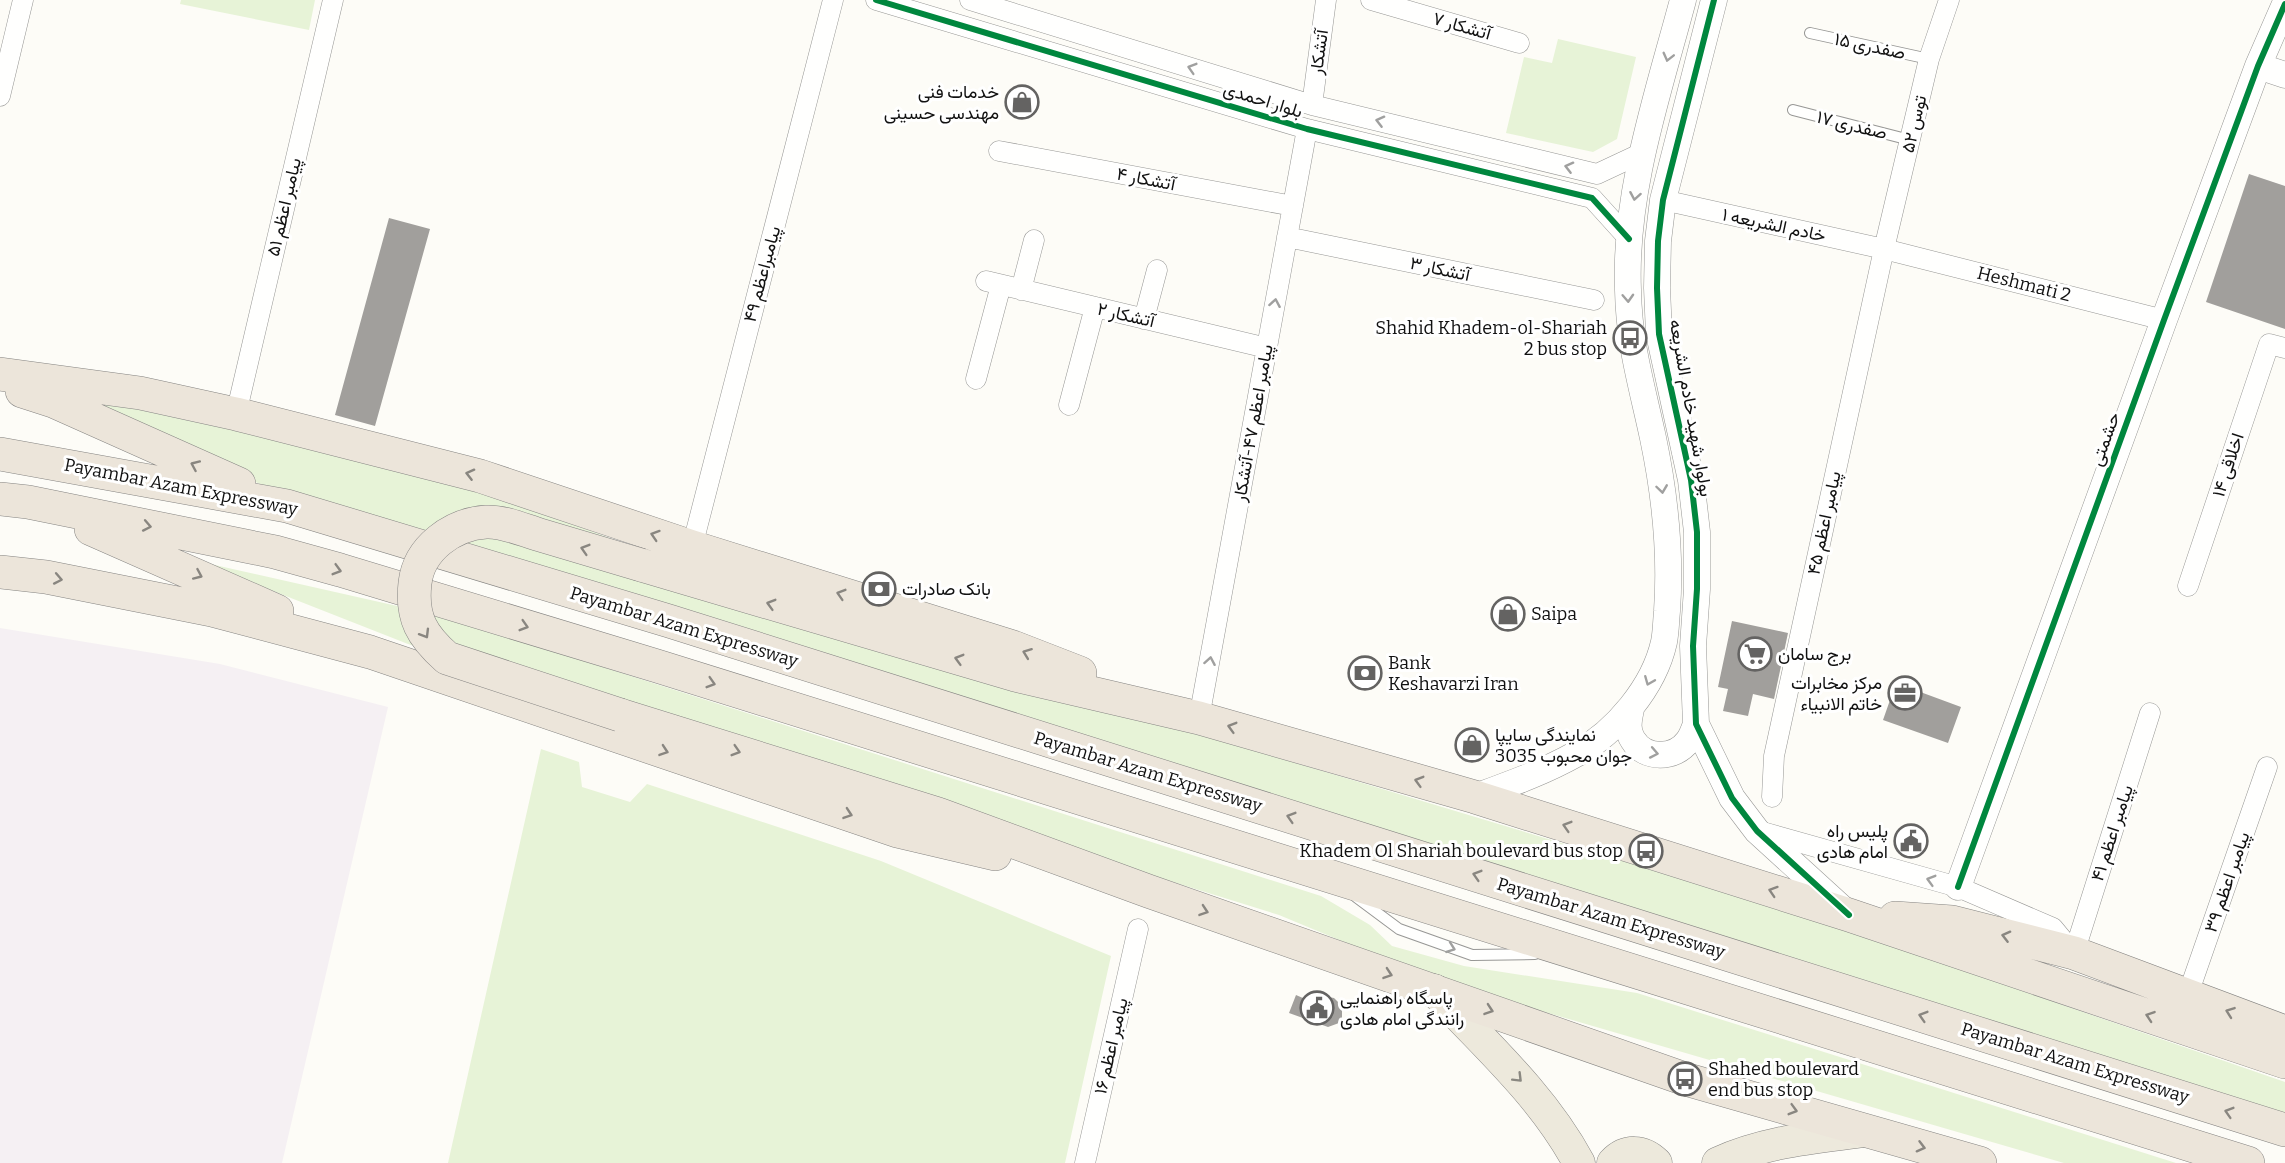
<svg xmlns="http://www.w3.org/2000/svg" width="2285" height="1163" viewBox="0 0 2285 1163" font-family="Bitter,Vazirmatn,serif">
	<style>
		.industrial { fill: #f5f0f3 }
		.green { fill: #e7f3d7 }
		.building { fill: #a19f9c }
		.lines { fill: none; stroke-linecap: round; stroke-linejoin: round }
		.service-casing { stroke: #979795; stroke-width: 12 }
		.minor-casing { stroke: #979795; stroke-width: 21 }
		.tertiary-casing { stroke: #979795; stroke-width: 27 }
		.primary-casing { stroke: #858482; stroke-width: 33 }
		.trunk-casing { stroke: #858482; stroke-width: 34 }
		.service { stroke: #fffffe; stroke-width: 10 }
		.minor { stroke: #fffffe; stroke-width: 20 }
		.tertiary { stroke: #fffffe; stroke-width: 26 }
		.primary { stroke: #ede9dc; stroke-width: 32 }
		.trunk { stroke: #ece5da; stroke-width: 33 }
		.trunk-bridge-casing { stroke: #858482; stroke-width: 34; stroke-linecap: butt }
		.trunk-bridge { stroke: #ece5da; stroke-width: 33 }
		.cycleway-casing { stroke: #fff; stroke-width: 10 }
		.cycleway { stroke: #00873e; stroke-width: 6 }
		.oneway { stroke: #a0a09f }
		.oneway2 { stroke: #898680 }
		.oneway3 { stroke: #8a8881 }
		.labels { text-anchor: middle; stroke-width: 6; stroke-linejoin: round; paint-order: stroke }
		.street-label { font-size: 18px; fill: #111; stroke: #fff }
		.poi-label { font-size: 18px; fill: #111; stroke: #fff; text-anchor: start }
	</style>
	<rect width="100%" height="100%" fill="#fdfcf7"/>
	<path class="industrial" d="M0,628L220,664L388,707L282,1163H0Z"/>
	<path class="green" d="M181,0H315L309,30L180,4Z
		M1558,39L1636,57L1617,139L1593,152L1506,133L1524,57L1552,63Z
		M62,393L441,475L631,546L1183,729L1598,854L1763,901L2285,1082V1113L286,496Z
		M197,561L446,617L1321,896L1370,925L1392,946L1464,966L1637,993L2176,1163H2064L1438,981L1279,915L408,644Z
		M541,749L579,762L582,787L630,802L647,784L881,861L1111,956L1065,1163H448Z"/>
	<path class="building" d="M2249,174L2285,186V329L2206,302Z
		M389,218L430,229L375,426L335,415Z
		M1732,621L1788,633L1774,699L1753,694L1748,716L1723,711L1728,689L1718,687Z
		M1896,683L1961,707L1948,743L1883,720Z
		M1296,995L1312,1002L1314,999L1319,1001L1328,997L1334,998L1342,1006V1018L1339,1023L1328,1027L1289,1013Z"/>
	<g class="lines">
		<g class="service-casing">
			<path id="service" d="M1810,33L1929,59
				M1793,110L1910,140
				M1356,897L1399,929L1472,955L1535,954"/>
		</g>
		<g class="minor-casing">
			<path id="minor" d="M876,0L1307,129L1592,198L1629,239
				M970,0L1312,105L1597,174L1644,152
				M1371,0L1519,43
				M0,96L23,0
				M1312,105L1326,0
				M999,151L1293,206
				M1663,200L1884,249L2164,320
				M1287,237L1594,300
				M986,281L1267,348
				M1021,290L1034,240
				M1144,319L1157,270
				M976,379L1001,285
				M1069,405L1095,307
				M236,414L333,0
				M692,547L833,0
				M2188,586L2269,344L2285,348
				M1199,718L1307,129
				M1772,797L1774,756L1884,249L1929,59L1949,0
				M1759,831L1958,887L2053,928L2072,951
				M2074,953L2150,713
				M2187,997L2267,767
				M1085,1163L1138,929"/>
		</g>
		<g class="tertiary-casing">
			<path id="tertiary" d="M1714,0L1663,200L1658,241L1657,288L1659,334L1691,480L1697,532V589L1693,646L1696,724L1732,798L1757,831L1846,912
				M2258,66L2285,75
				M1631,709C1629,719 1626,730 1633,740C1645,760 1675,759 1688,741C1692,736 1694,729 1696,724
				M1475,797C1510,784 1544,772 1576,754C1616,732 1654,687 1664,642C1666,632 1666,621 1667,611C1671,553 1665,495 1653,438C1642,386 1629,345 1628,290C1624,192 1658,94 1683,0
				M1958,887L2164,320L2258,66L2285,4"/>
		</g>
		<g class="primary-casing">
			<path id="primary" d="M1434,990C1486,1045 1543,1096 1579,1163
				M1613,1163C1626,1149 1643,1150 1656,1163
				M1718,1163C1767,1141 1813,1138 1865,1131"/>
		</g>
		<g class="trunk-casing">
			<path id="trunk" d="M0,374L140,393L236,414L480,476L692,547L1013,647L1080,673
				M22,391L53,401L239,484
				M0,454L287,506L669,621L2285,1130
				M0,499L28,502L275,552L340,570L657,666L2248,1163
				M91,529L277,611
				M641,565L1015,675L1199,718L1475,797L1849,915L2285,1062
				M0,572L46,577L212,610L370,652L897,831L995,854
				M620,715L938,814L1148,891L1685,1079L1980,1163
				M1895,918L1952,922L2074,953L2285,1032"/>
		</g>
		<use href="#service" class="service"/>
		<use href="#minor" class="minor"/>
		<use href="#tertiary" class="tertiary"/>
		<use href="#primary" class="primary"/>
		<use href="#trunk" class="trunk"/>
		<g class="trunk-bridge-casing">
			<path id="trunk-bridge" d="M620,715L447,658C422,636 411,618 415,583C419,548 453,524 486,522C503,521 523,530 540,535C573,545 607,555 641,565"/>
		</g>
		<use href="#trunk-bridge" class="trunk-bridge"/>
		<g class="cycleway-casing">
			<path id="cycleway" d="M876,0L1307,129L1592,198L1629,239
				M1714,0L1663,200L1658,241L1657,288L1659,334L1691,480L1697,532V589L1693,646L1696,724L1732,798L1757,831L1849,915
				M1958,887L2164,320L2258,66L2285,4"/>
		</g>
		<use href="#cycleway" class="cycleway"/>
	</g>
	<defs><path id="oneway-chevron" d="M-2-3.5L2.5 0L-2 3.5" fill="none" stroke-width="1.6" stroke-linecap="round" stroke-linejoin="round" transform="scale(1.5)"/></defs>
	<g class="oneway">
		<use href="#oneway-chevron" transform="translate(1668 57) rotate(104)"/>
		<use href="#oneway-chevron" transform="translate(1192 68) rotate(-163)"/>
		<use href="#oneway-chevron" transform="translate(1380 121) rotate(-166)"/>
		<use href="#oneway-chevron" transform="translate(1569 167) rotate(-166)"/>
		<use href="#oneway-chevron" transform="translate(1635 196) rotate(100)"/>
		<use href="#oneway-chevron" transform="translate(1628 298) rotate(87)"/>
		<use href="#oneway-chevron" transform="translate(1275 303) rotate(-80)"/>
		<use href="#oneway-chevron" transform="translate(1662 489) rotate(82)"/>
		<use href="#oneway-chevron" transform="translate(1210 661) rotate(-80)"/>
		<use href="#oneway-chevron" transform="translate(1649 681) rotate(112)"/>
		<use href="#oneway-chevron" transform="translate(1654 753) rotate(11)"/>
		<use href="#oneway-chevron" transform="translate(1931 880) rotate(-164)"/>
		<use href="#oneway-chevron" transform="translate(1451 948) rotate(20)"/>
	</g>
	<g class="oneway2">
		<use href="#oneway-chevron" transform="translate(195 465) rotate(-156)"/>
		<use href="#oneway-chevron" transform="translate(470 474) rotate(-166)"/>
		<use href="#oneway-chevron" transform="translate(147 526) rotate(11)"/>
		<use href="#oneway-chevron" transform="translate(655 535) rotate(-162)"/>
		<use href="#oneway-chevron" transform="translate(585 549) rotate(-163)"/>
		<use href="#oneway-chevron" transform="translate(337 570) rotate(16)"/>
		<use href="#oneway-chevron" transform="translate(198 575) rotate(24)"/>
		<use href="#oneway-chevron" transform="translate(58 579) rotate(11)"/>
		<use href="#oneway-chevron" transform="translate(841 594) rotate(-163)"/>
		<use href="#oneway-chevron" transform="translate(771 604) rotate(-164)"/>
		<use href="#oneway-chevron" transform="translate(524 626) rotate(17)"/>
		<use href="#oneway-chevron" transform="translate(425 634) rotate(59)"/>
		<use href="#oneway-chevron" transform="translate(1027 653) rotate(-159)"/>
		<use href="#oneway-chevron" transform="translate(959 659) rotate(-164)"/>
		<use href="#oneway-chevron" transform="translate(711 683) rotate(17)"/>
		<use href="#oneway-chevron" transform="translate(1232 727) rotate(-164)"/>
		<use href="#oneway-chevron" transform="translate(664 751) rotate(19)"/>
		<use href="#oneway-chevron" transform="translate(736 751) rotate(17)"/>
		<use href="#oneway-chevron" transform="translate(1419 781) rotate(-164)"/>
		<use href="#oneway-chevron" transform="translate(848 814) rotate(19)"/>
		<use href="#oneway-chevron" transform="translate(1291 817) rotate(-163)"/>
		<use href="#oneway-chevron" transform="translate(1567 826) rotate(-163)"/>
		<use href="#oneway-chevron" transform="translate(1477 875) rotate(-163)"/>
		<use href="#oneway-chevron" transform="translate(1773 891) rotate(-162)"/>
		<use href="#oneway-chevron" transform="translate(1204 911) rotate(19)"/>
		<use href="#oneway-chevron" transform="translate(2006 936) rotate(-166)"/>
		<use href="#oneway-chevron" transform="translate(1388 974) rotate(19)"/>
		<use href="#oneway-chevron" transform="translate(1489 1010) rotate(19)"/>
		<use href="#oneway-chevron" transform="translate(2230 1012) rotate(-160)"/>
		<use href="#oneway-chevron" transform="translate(1923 1016) rotate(-163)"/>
		<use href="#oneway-chevron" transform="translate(2150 1016) rotate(-161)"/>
		<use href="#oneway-chevron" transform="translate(1793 1110) rotate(16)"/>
		<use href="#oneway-chevron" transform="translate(2229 1112) rotate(-163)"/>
		<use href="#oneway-chevron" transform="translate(1921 1147) rotate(15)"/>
	</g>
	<use class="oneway3" href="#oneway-chevron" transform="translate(1518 1078) rotate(45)"/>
	<defs>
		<g id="shop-ring" transform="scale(1.725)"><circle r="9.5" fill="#fff" stroke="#646362" stroke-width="1.5"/><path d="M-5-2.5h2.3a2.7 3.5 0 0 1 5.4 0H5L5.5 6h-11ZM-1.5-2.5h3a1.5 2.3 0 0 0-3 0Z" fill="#646362"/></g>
		<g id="bus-ring" transform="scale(1.725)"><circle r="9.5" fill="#fff" stroke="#646362" stroke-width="1.5"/><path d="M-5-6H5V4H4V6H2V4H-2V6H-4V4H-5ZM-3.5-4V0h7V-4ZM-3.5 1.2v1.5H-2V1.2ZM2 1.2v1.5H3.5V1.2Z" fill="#646362"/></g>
		<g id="bank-ring" transform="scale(1.725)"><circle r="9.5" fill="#fff" stroke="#646362" stroke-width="1.5"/><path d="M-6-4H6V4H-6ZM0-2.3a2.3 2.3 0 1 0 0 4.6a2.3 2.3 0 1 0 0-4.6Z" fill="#646362"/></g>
		<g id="supermarket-ring" transform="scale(1.725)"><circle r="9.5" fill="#fff" stroke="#646362" stroke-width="1.5"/><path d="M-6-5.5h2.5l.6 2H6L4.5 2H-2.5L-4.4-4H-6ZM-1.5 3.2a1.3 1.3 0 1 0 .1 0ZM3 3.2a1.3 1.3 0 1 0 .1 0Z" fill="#646362"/></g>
		<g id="office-ring" transform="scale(1.725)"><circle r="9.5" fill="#fff" stroke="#646362" stroke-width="1.5"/><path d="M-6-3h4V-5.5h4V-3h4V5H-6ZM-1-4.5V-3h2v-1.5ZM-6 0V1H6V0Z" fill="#646362"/></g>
		<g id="civic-ring" transform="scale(1.725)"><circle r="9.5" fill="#fff" stroke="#646362" stroke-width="1.5"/><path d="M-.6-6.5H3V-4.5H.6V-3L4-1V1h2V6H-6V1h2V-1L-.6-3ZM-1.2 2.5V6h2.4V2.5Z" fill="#646362"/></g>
	</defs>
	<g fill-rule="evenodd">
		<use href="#shop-ring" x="1022" y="102"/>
		<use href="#bus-ring" x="1630" y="338"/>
		<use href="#bank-ring" x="879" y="589"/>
		<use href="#shop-ring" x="1508" y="614"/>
		<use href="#supermarket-ring" x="1755" y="654"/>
		<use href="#bank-ring" x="1365" y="673"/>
		<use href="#office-ring" x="1905" y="693"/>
		<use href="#shop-ring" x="1472" y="745"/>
		<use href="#civic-ring" x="1911" y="841"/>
		<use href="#bus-ring" x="1646" y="851"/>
		<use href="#civic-ring" x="1317" y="1008"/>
		<use href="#bus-ring" x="1685" y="1079"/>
	</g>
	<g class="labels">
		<g class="street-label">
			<text transform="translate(1462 26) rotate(16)" y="6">آتشکار ۷</text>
			<text transform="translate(1870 46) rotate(12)" y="6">صفدری ۱۵</text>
			<text transform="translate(1319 52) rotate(-82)" y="6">آتشکار</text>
			<text transform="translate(1263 100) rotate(17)" y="6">بلوار احمدی</text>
			<text transform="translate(1914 124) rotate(-77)" y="6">توس ۵۲</text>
			<text transform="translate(1852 125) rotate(14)" y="6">صفدری ۱۷</text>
			<text transform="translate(1146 179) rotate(11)" y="6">آتشکار ۴</text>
			<text transform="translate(284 207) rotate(-77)" y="6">پیامبر اعظم ۵۱</text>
			<text transform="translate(1774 225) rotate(12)" y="6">خادم الشریعه ۱</text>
			<text transform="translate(1440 269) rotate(12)" y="6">آتشکار ۳</text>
			<text transform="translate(762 274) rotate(-75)" y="6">پیامبراعظم ۴۹</text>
			<text transform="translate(2024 284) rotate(14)" y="6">Heshmati 2</text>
			<text transform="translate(1126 315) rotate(13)" y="6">آتشکار ۲</text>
			<text transform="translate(1691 408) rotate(80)" y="6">بولوار شهید خادم الشریعه</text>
			<text transform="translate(1253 423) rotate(-80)" y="6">پیامبر اعظم ۴۷-آتشکار</text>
			<text transform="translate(2105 439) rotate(-70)" y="6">حشمتی</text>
			<text transform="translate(2228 465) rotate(-72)" y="6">اخلاقی ۱۴</text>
			<text transform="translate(181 487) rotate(11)" y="6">Payambar Azam Expressway</text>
			<text transform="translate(1824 523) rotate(-78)" y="6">پیامبر اعظم ۴۵</text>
			<text transform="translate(684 627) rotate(17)" y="6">Payambar Azam Expressway</text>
			<text transform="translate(1148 772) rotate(17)" y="6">Payambar Azam Expressway</text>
			<text transform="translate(2112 833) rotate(-72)" y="6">پیامبر اعظم ۴۱</text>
			<text transform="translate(2227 882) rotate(-71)" y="6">پیامبر اعظم ۳۹</text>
			<text transform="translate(1611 918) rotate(17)" y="6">Payambar Azam Expressway</text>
			<text transform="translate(1111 1046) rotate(-77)" y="6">پیامبر اعظم ۱۶</text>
			<text transform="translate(2075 1063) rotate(17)" y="6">Payambar Azam Expressway</text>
		</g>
		<g class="poi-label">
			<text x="999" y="98" text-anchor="end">خدمات فنی<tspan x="999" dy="21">مهندسی حسینی</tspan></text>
			<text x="1607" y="334" text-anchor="end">Shahid Khadem-ol-Shariah<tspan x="1607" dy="21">2 bus stop</tspan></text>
			<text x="902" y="595">بانک صادرات</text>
			<text x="1531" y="620">Saipa</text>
			<text x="1778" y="660">برج سامان</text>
			<text x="1388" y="669">Bank<tspan x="1388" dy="21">Keshavarzi Iran</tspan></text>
			<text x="1882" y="689" text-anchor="end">مرکز مخابرات<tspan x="1882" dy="21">خاتم الانبیاء</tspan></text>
			<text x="1495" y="741">نمایندگی سایپا<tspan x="1495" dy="21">جوان محبوب 3035</tspan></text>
			<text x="1888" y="837" text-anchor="end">پلیس راه<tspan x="1888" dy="21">امام هادی</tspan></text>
			<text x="1623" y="857" text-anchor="end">Khadem Ol Shariah boulevard bus stop</text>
			<text x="1340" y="1004">پاسگاه راهنمایی<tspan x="1340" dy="21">رانندگی امام هادی</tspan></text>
			<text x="1708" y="1075">Shahed boulevard<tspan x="1708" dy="21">end bus stop</tspan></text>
		</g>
	</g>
</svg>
